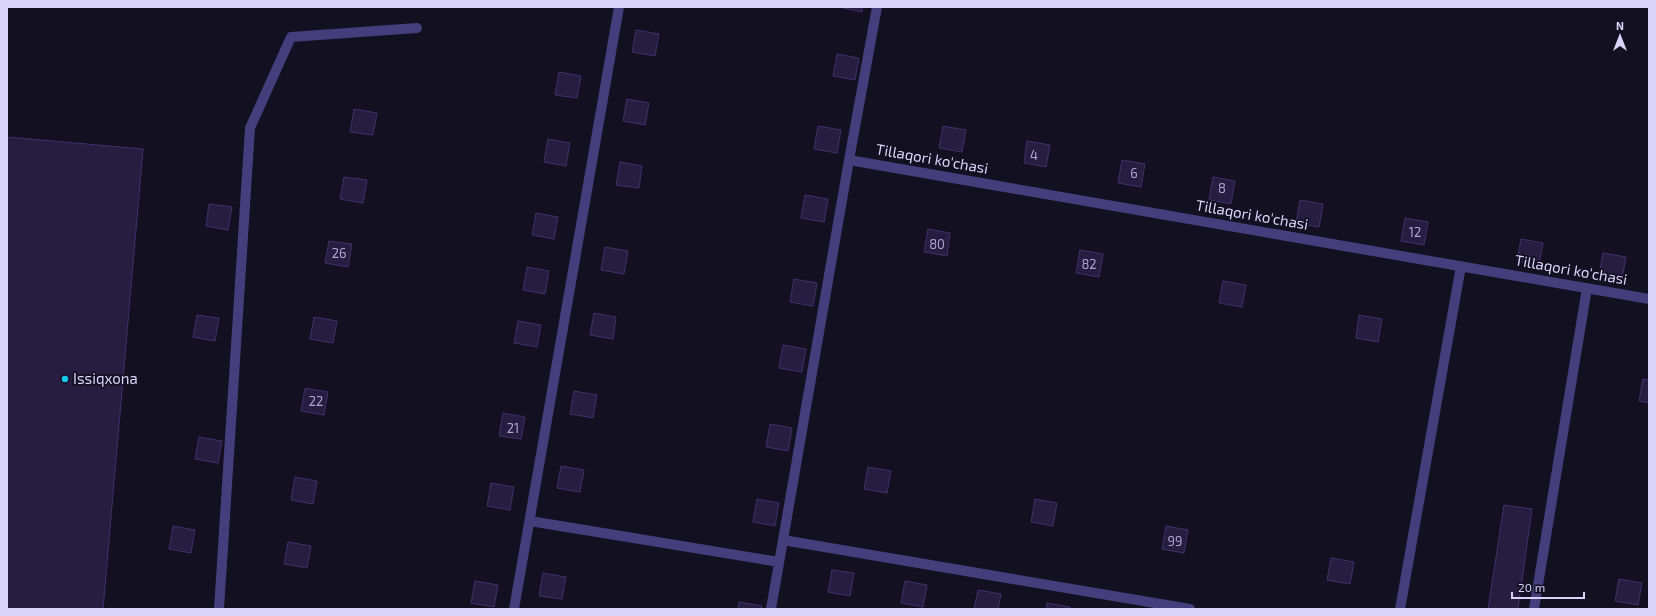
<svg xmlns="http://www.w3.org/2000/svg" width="1656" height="616" viewBox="0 0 1656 616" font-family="'Exo 2',sans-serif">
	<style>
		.building { fill: #261d41; stroke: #3f316b }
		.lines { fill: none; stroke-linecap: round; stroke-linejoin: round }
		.minor { stroke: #443f7c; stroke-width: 10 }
		.poi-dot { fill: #14c9e7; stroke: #131022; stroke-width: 1.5 }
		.labels { text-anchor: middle; stroke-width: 3.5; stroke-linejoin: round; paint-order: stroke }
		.number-label { font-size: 13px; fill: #ada6cc }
		.street-label { font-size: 15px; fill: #dad4fb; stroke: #131022 }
		.poi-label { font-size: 15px; fill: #dad4fb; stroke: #131022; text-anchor: start }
	</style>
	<rect width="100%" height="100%" fill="#131022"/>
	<path class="building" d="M839,7H862V12Z
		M636,30L659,34L655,56L632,52Z
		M837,54L859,58L855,80L833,76Z
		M559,72L581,76L577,98L555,95Z
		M627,99L649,103L645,125L623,121Z
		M354,109L377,113L373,135L350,132Z
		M818,126L841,130L837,153L814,149Z
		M943,126L966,130L962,152L939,148Z
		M7,137L143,149L103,609H7Z
		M548,139L570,143L566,166L544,162Z
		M1027,141L1050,145L1046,167L1024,163Z
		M1122,160L1145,164L1141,187L1118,183Z
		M620,162L642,166L639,188L616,185Z
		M344,177L367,180L363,203L340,199Z
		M1213,177L1235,181L1231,204L1209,200Z
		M805,195L828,199L824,222L801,218Z
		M1300,200L1323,204L1319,227L1296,223Z
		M209,204L232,207L228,230L206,226Z
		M536,213L558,217L554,239L532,235Z
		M1405,218L1428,222L1424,245L1401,241Z
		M928,229L950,233L947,256L924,252Z
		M1521,239L1543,243L1539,265L1517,261Z
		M329,241L352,244L348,267L325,263Z
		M605,247L628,251L624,274L601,270Z
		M1080,250L1103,254L1099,277L1076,273Z
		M1603,253L1626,257L1622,279L1599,275Z
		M527,267L549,271L545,294L523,290Z
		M794,279L817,283L813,306L790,302Z
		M1223,281L1246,285L1242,307L1219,303Z
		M594,313L616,317L613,339L590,335Z
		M197,315L219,318L215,341L193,337Z
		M1359,315L1382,319L1378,342L1356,338Z
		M314,317L337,321L333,343L310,339Z
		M518,321L541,325L537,347L514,343Z
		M783,345L806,349L802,372L779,368Z
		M1643,379L1649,380V403L1639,401Z
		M305,388L328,392L324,415L301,411Z
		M574,391L597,395L593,418L570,414Z
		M503,413L525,417L521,439L499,436Z
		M770,424L792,428L788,451L766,447Z
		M199,437L222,441L218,463L195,459Z
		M561,466L584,470L580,492L557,488Z
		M868,467L891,471L887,493L864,489Z
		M295,477L317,481L313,504L291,500Z
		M491,483L514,487L510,510L487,506Z
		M757,499L779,503L775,526L753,522Z
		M1035,499L1057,503L1053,526L1031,522Z
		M1504,505L1532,509L1518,609H1488Z
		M173,526L195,530L191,553L169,549Z
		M1166,526L1188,530L1184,553L1162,549Z
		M288,542L311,546L307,568L284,564Z
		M1331,558L1354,562L1350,584L1327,580Z
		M832,570L854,573L850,596L828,592Z
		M543,573L566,577L562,599L539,596Z
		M1619,579L1642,583L1638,605L1615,601Z
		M475,581L498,585L494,607L471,603Z
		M905,581L927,585L923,607L901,603Z
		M978,590L1001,594L998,609H974Z
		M739,602L762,606L761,609H738Z
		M1047,603L1070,607V609H1046Z"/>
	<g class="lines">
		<path class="minor" d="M849,160L1649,299
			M530,521L779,562
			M783,540L1190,609
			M219,609L250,128L291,37L417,28
			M514,609L619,7
			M771,609L849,160L877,7
			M1400,609L1461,266
			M1534,609L1587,288"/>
	</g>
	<circle class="poi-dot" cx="65" cy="379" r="4"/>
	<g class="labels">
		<g class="number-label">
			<text x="1034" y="160">4</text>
			<text x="1134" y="178">6</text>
			<text x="1222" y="193">8</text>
			<text x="1415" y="237">12</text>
			<text x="937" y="249">80</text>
			<text x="339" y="258">26</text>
			<text x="1089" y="269">82</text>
			<text x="316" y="406">22</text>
			<text x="513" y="433">21</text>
			<text x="1175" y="546">99</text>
		</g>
		<g class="street-label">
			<text transform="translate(932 159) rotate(10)" y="5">Tillaqori ko'chasi</text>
			<text transform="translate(1252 215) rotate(10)" y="5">Tillaqori ko'chasi</text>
			<text transform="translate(1571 270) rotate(10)" y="5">Tillaqori ko'chasi</text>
		</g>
		<g class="poi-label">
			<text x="73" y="384">Issiqxona</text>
		</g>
	</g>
	<rect width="1656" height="616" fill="none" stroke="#dad4fb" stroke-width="16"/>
	<g transform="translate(1620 36)" stroke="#131022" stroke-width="3" paint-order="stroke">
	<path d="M0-3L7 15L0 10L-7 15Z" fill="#dad4fb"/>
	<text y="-6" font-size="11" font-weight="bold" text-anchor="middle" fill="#dad4fb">N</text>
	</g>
	<path d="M1512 592v6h72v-6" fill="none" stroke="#dad4fb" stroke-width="2"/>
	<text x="1518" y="592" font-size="12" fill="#dad4fb" stroke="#131022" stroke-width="3" paint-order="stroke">20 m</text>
</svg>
